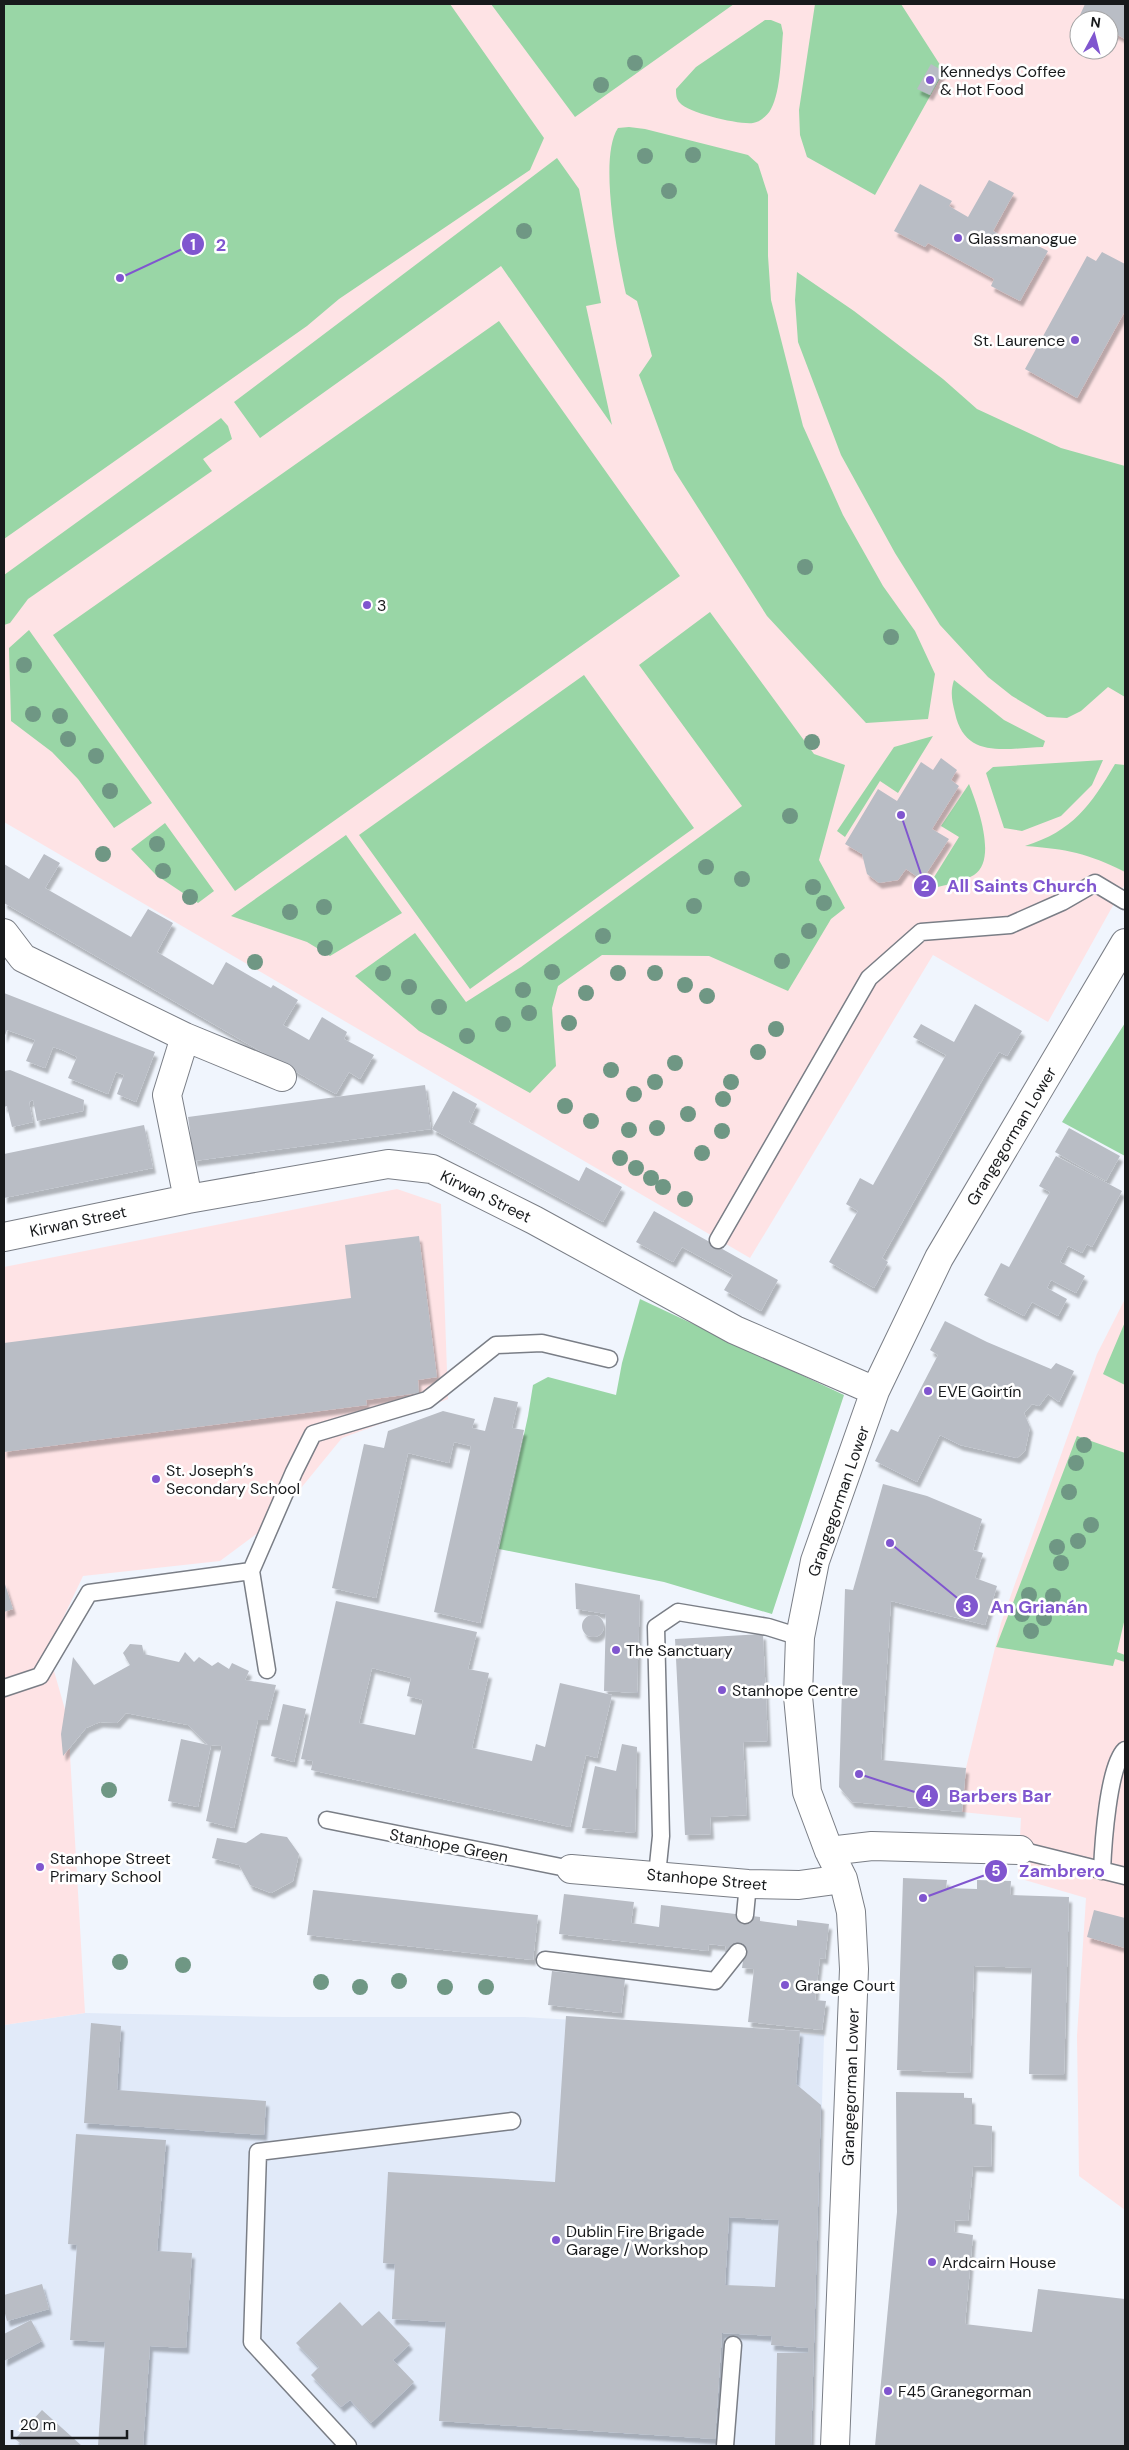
<svg xmlns="http://www.w3.org/2000/svg" width="1129" height="2450" viewBox="0 0 1129 2450" font-family="'DM Sans',sans-serif">
	<style>
		.built { fill: #e1eaf9 }
		.education { fill: #fee3e5; fill-rule: evenodd }
		.green { fill: #99d6a6 }
		.building { fill: #b9bdc5; fill-rule: evenodd; filter: url(#shadow) }
		.lines { fill: none; stroke-linecap: round; stroke-linejoin: round }
		.lane-casing { stroke: #7a7e86; stroke-width: 19 }
		.street-casing { stroke: #7a7e86; stroke-width: 30 }
		.lane { stroke: #fff; stroke-width: 16 }
		.street { stroke: #fff; stroke-width: 28 }
		.tree { fill: #6f9784 }
		.poi-dot { fill: #8056cf; stroke: #fff; stroke-width: 2 }
		.labels { text-anchor: middle; stroke-width: 5; stroke-linejoin: round; paint-order: stroke }
		.poi-label { font-size: 16px; fill: #181a1c; stroke: #fff; text-anchor: start }
		.street-label { font-size: 16px; fill: #181a1c; stroke: #fff }
		.leader { fill: none; stroke: #8056cf; stroke-width: 2 }
		.callout-dot { fill: #8056cf; stroke: #fff; stroke-width: 2 }
		.mark-label { font-size: 15px; text-anchor: middle; font-weight: bold; fill: #fff }
		.callout-label { font-size: 18px; text-anchor: middle; font-weight: bold; fill: #8056cf; stroke: #fff; stroke-width: 5; stroke-linejoin: round; paint-order: stroke }
	</style>
	<defs>
		<filter id="shadow"><feDropShadow dx="3" dy="5.5" stdDeviation="1" flood-color="#0004"/></filter>
	</defs>
	<rect width="100%" height="100%" fill="#f0f5fd"/>
	<path class="built" d="M85,2013L283,2017H524L824,2035L812,2446H4V2025Z"/>
	<path class="education" d="M4,4H1125V884L1048,1022L933,955L750,1258L4,822ZM1079,20H1109V50H1079Z
		M397,1189L441,1204L448,1399L342,1438L274,1521L220,1561L83,1576L48,1650L68,1720L85,2013L4,2025V1267Z
		M1125,1299V2210L1079,2176L1077,2036L1086,1898L1018,1878L1021,1818L962,1812L966,1768L1001,1623L1097,1354Z"/>
	<path class="green" d="M4,4H450L544,138L530,170L339,299L307,326L4,539Z
		M491,4H734L575,117Z
		M815,4H901L944,71L875,195L807,157L800,135L799,110Z
		M765,20H771L781,24L783,33C781,54 781,91 771,109C768,115 760,122 753,123C740,125 688,113 680,103C676,99 676,94 676,89L696,67Z
		M629,127L645,129L748,155L758,164L768,195V256L771,300L803,426L843,515L883,586L915,631L935,674L928,719L866,723L767,616L674,470L639,375L652,356L637,301L626,294C618,258 598,158 618,128Z
		M557,158L579,189L601,303L586,306L612,425L501,266L260,438L234,402Z
		M797,272L854,311L943,379L977,409L1061,448L1125,466V697L1108,687L1081,711L1067,718L1047,717L1012,696L988,677L940,625L895,553L841,455L798,342L795,300Z
		M499,321L680,576L235,891L53,635Z
		M221,418L228,426L232,439L203,459L212,471L28,599L10,623L4,625V575Z
		M710,612L814,754L845,765L819,860L845,908L831,919L788,991L709,956L602,955L558,986L552,1008L556,1066L530,1093L419,1031L355,976L415,933L466,1002L521,967L742,806L639,665Z
		M29,630L152,803L114,828L78,779L52,752L11,721L9,648Z
		M584,675L694,828L470,989L359,835Z
		M954,680L1004,720L1045,741L1043,747C1006,748 965,760 955,713C952,701 950,692 954,680Z
		M933,736L898,793L880,781L845,837L837,831L894,747Z
		M1103,760L1092,785L1061,816L1022,831L1004,828L986,773L993,767Z
		M1115,764L1125,765V872C1087,853 1067,849 1025,846C1073,831 1091,805 1115,764Z
		M969,784C977,804 998,860 974,875C961,883 940,886 926,890L959,837L941,826Z
		M165,823L214,891L198,903L156,875L131,849Z
		M346,835L402,913L330,956L307,942L231,916Z
		M1125,1023V1156L1062,1122Z
		M640,1299L844,1395L772,1614L664,1582L499,1549L528,1416L533,1385L548,1377L616,1395L622,1363Z
		M1125,1322V1385L1103,1374Z
		M1077,1436L1125,1453V1618L1117,1652L1125,1655V1662L1115,1659L1113,1666L996,1647Z"/>
	<path class="building" d="M1085,4H1125V39L1116,34L1109,36V20H1081L1080,15Z
		M931,64L943,71L930,95L917,89Z
		M989,180L1014,193L993,231L1013,242L1017,235L1048,251L1020,301L991,286L994,279L928,243L925,247L894,231L920,184L952,201L949,206L968,217Z
		M1102,252L1125,264V311L1077,398L1025,369L1087,256L1096,261Z
		M941,758L957,770L951,780L959,786L932,829L949,839L922,880L906,869L898,880L879,883L867,874L862,854L845,844L878,789L897,801L921,762L933,770Z
		M44,854L60,863L45,888L131,937L148,909L173,923L157,952L213,985L226,962L271,988L273,985L298,1000L283,1025L309,1040L322,1017L347,1032L344,1039L374,1055L360,1079L349,1072L336,1094L317,1084L4,903V864L29,879Z
		M4,993L155,1052L136,1102L117,1094L124,1075L116,1072L108,1094L68,1078L77,1057L62,1050L53,1047L45,1068L26,1061L35,1040L7,1030L4,1038Z
		M975,1004L1022,1031L1007,1056L999,1052L984,1077L882,1258L888,1262L874,1288L829,1262L858,1211L846,1204L860,1178L873,1185L946,1055L913,1037L921,1024L954,1042Z
		M10,1070L84,1100L83,1111L37,1121L33,1100L29,1102L33,1122L12,1127L7,1106L4,1107V1071Z
		M425,1085L431,1129L194,1161L188,1117Z
		M453,1091L477,1104L469,1122L579,1181L586,1167L622,1187L603,1222L432,1129Z
		M144,1125L153,1168L4,1198V1154Z
		M1069,1128L1120,1156L1106,1181L1055,1152Z
		M1056,1156L1122,1191L1092,1247L1087,1244L1082,1253L1068,1246L1060,1262L1085,1276L1076,1293L1051,1280L1047,1288L1067,1299L1058,1316L1032,1302L1024,1316L984,1295L1001,1263L1009,1267L1050,1192L1039,1186Z
		M654,1211L778,1280L761,1311L724,1290L733,1275L682,1247L673,1262L636,1242Z
		M419,1236L437,1377L418,1380L419,1393L366,1400L367,1405L4,1452V1343L351,1298L345,1245Z
		M945,1321L987,1342L1051,1369L1056,1363L1074,1371L1059,1402L1048,1394L1039,1406L1032,1404L1024,1413L1030,1427L1025,1451L1017,1458L960,1445L940,1435L917,1482L875,1461L891,1429L898,1432L938,1355L930,1350Z
		M494,1397L518,1402L512,1428L524,1430L480,1623L434,1612L471,1446L454,1442L449,1463L408,1453L376,1598L332,1588L364,1444L384,1448L388,1431L443,1411L475,1419L472,1428L485,1431Z
		M883,1484L927,1496L982,1519L973,1550L983,1553L975,1578L997,1586L985,1625L891,1601L881,1760L966,1768L962,1812L852,1802L839,1787L845,1589L853,1590Z
		M4,1581L13,1609L4,1612Z
		M575,1583L640,1595L637,1693L604,1691L606,1614L576,1609Z
		M336,1601L477,1632L468,1669L489,1673L472,1748L532,1761L536,1744L545,1747L560,1683L612,1695L597,1758L586,1755L570,1827L311,1770L313,1761L301,1759ZM372,1668L411,1678L407,1696L423,1700L415,1735L359,1723Z
		M582 1626a11 11 0 1 1 22 0a11 11 0 1 1-22 0Z
		M763,1634L768,1741L743,1742L747,1815L710,1817L711,1834L685,1835L675,1639Z
		M130,1644L142,1645L144,1654L179,1662L185,1652L194,1662L199,1657L212,1666L218,1662L229,1669L232,1663L249,1671L245,1680L276,1685L267,1720H258L234,1828L206,1821L222,1746L211,1745L198,1807L168,1801L181,1739L208,1745L188,1725L126,1713L117,1723L100,1722L86,1728L63,1756L61,1734L73,1657L94,1685L130,1665L123,1653Z
		M283,1704L306,1709L294,1762L271,1756Z
		M622,1744L637,1747L635,1833L582,1828L595,1766L616,1771Z
		M261,1833L287,1837L299,1854L293,1881L271,1893L250,1885L239,1865L212,1858L217,1838L246,1843Z
		M903,1878L947,1880L946,1888L977,1889V1880L1011,1881L1010,1895L1069,1897L1064,2075L1029,2074L1032,1968L974,1966L970,2073L897,2070Z
		M313,1890L538,1915L533,1960L307,1935Z
		M564,1894L634,1902L631,1923L659,1927L661,1905L760,1917V1921L797,1926V1920L829,1924L825,1959L820,1958L815,2000L826,2001L822,2030L748,2022L754,1969L742,1968L744,1953L725,1952L726,1946L709,1944L708,1951L559,1934Z
		M1094,1910L1125,1918V1948L1087,1937Z
		M552,1971L625,1979L621,2013L548,2005Z
		M566,2016L800,2031L796,2084L821,2105L811,2446H775L777,2353H808V2348L771,2345L772,2336L722,2333L715,2439L439,2421L446,2322L392,2319L395,2264L383,2263L388,2172L555,2182ZM729,2217L779,2220L775,2287L725,2285Z
		M91,2023L121,2026L117,2090L266,2101L264,2135L84,2123Z
		M896,2092L964,2093V2098H972V2124L992,2126L991,2167L973,2166L968,2221L955,2220L954,2232L973,2235L965,2324L1032,2332L1038,2289L1125,2299V2446H875L897,2212Z
		M76,2134L166,2140L157,2251L192,2253L186,2348L150,2346L143,2446H98L105,2342L70,2340L77,2245L68,2244Z
		M42,2284L49,2309L7,2321L4,2310V2295Z
		M340,2302L362,2326L379,2311L410,2344L393,2360L414,2382L371,2423L350,2400L341,2407L311,2375L319,2367L296,2343Z
		M31,2320L42,2341L4,2361V2334Z
		M42,2410L82,2446H24L15,2439Z"/>
	<g class="lines">
		<g class="lane-casing">
			<path id="lane" d="M718,1240L869,978L921,932L1010,925L1062,902L1095,883L1125,901
				M251,1571L267,1670
				M4,1688L40,1676L89,1593L251,1571L294,1472L313,1434L427,1400L496,1345L542,1343L609,1359
				M327,1820L571,1869
				M1020,1850L1125,1876
				M1102,1871C1103,1846 1108,1766 1125,1750
				M657,1875L661,1836L656,1627L678,1612L768,1627L800,1637
				M745,1915L748,1884
				M545,1960L715,1981L738,1952
				M348,2446L252,2342L258,2152L512,2121
				M725,2446L733,2345"/>
		</g>
		<g class="street-casing">
			<path id="street" d="M4,933L23,958L185,1037L282,1077
				M185,1037L167,1095L188,1199
				M4,1237L188,1199L388,1164L432,1169L534,1220L735,1330L875,1391
				M829,1851L872,1846L1020,1850
				M571,1869L748,1884L799,1885L843,1879
				M835,2446L854,1969L851,1912L843,1879L829,1851L807,1792L798,1696L800,1637L815,1561L875,1391L939,1258L1125,943"/>
		</g>
		<use href="#lane" class="lane"/>
		<use href="#street" class="street"/>
	</g>
	<g class="tree">
		<circle cx="635" cy="63" r="8"/>
		<circle cx="601" cy="85" r="8"/>
		<circle cx="693" cy="155" r="8"/>
		<circle cx="645" cy="156" r="8"/>
		<circle cx="669" cy="191" r="8"/>
		<circle cx="524" cy="231" r="8"/>
		<circle cx="805" cy="567" r="8"/>
		<circle cx="891" cy="637" r="8"/>
		<circle cx="24" cy="665" r="8"/>
		<circle cx="33" cy="714" r="8"/>
		<circle cx="60" cy="716" r="8"/>
		<circle cx="68" cy="739" r="8"/>
		<circle cx="812" cy="742" r="8"/>
		<circle cx="96" cy="756" r="8"/>
		<circle cx="110" cy="791" r="8"/>
		<circle cx="790" cy="816" r="8"/>
		<circle cx="157" cy="844" r="8"/>
		<circle cx="103" cy="854" r="8"/>
		<circle cx="706" cy="867" r="8"/>
		<circle cx="163" cy="871" r="8"/>
		<circle cx="742" cy="879" r="8"/>
		<circle cx="813" cy="887" r="8"/>
		<circle cx="190" cy="897" r="8"/>
		<circle cx="824" cy="903" r="8"/>
		<circle cx="694" cy="906" r="8"/>
		<circle cx="324" cy="907" r="8"/>
		<circle cx="290" cy="912" r="8"/>
		<circle cx="809" cy="931" r="8"/>
		<circle cx="603" cy="936" r="8"/>
		<circle cx="325" cy="948" r="8"/>
		<circle cx="782" cy="961" r="8"/>
		<circle cx="255" cy="962" r="8"/>
		<circle cx="552" cy="972" r="8"/>
		<circle cx="383" cy="973" r="8"/>
		<circle cx="618" cy="973" r="8"/>
		<circle cx="655" cy="973" r="8"/>
		<circle cx="685" cy="985" r="8"/>
		<circle cx="409" cy="987" r="8"/>
		<circle cx="523" cy="990" r="8"/>
		<circle cx="586" cy="993" r="8"/>
		<circle cx="707" cy="996" r="8"/>
		<circle cx="439" cy="1007" r="8"/>
		<circle cx="529" cy="1013" r="8"/>
		<circle cx="569" cy="1023" r="8"/>
		<circle cx="503" cy="1024" r="8"/>
		<circle cx="776" cy="1029" r="8"/>
		<circle cx="467" cy="1036" r="8"/>
		<circle cx="758" cy="1052" r="8"/>
		<circle cx="675" cy="1063" r="8"/>
		<circle cx="611" cy="1070" r="8"/>
		<circle cx="655" cy="1082" r="8"/>
		<circle cx="731" cy="1082" r="8"/>
		<circle cx="634" cy="1094" r="8"/>
		<circle cx="723" cy="1099" r="8"/>
		<circle cx="565" cy="1106" r="8"/>
		<circle cx="688" cy="1114" r="8"/>
		<circle cx="591" cy="1121" r="8"/>
		<circle cx="657" cy="1128" r="8"/>
		<circle cx="629" cy="1130" r="8"/>
		<circle cx="722" cy="1131" r="8"/>
		<circle cx="702" cy="1153" r="8"/>
		<circle cx="620" cy="1158" r="8"/>
		<circle cx="636" cy="1168" r="8"/>
		<circle cx="651" cy="1178" r="8"/>
		<circle cx="663" cy="1187" r="8"/>
		<circle cx="685" cy="1199" r="8"/>
		<circle cx="1084" cy="1445" r="8"/>
		<circle cx="1076" cy="1463" r="8"/>
		<circle cx="1069" cy="1492" r="8"/>
		<circle cx="1091" cy="1525" r="8"/>
		<circle cx="1078" cy="1541" r="8"/>
		<circle cx="1057" cy="1547" r="8"/>
		<circle cx="1061" cy="1563" r="8"/>
		<circle cx="1029" cy="1595" r="8"/>
		<circle cx="1053" cy="1596" r="8"/>
		<circle cx="1022" cy="1614" r="8"/>
		<circle cx="1044" cy="1618" r="8"/>
		<circle cx="1031" cy="1631" r="8"/>
		<circle cx="109" cy="1790" r="8"/>
		<circle cx="120" cy="1962" r="8"/>
		<circle cx="183" cy="1965" r="8"/>
		<circle cx="399" cy="1981" r="8"/>
		<circle cx="321" cy="1982" r="8"/>
		<circle cx="360" cy="1987" r="8"/>
		<circle cx="445" cy="1987" r="8"/>
		<circle cx="486" cy="1987" r="8"/>
	</g>
	<g class="poi-dot">
		<circle cx="930" cy="80" r="5"/>
		<circle cx="958" cy="238" r="5"/>
		<circle cx="1075" cy="340" r="5"/>
		<circle cx="367" cy="605" r="5"/>
		<circle cx="928" cy="1391" r="5"/>
		<circle cx="156" cy="1479" r="5"/>
		<circle cx="616" cy="1650" r="5"/>
		<circle cx="722" cy="1690" r="5"/>
		<circle cx="40" cy="1867" r="5"/>
		<circle cx="785" cy="1985" r="5"/>
		<circle cx="556" cy="2240" r="5"/>
		<circle cx="932" cy="2262" r="5"/>
		<circle cx="888" cy="2391" r="5"/>
	</g>
	<g class="labels">
		<g class="poi-label">
			<text x="940" y="77">Kennedys Coffee<tspan x="940" dy="18">&amp; Hot Food</tspan></text>
			<text x="968" y="244">Glassmanogue</text>
			<text x="1065" y="346" text-anchor="end">St. Laurence</text>
			<text x="377" y="611">3</text>
			<text x="938" y="1397">EVE Goirtín</text>
			<text x="166" y="1476">St. Joseph’s<tspan x="166" dy="18">Secondary School</tspan></text>
			<text x="626" y="1656">The Sanctuary</text>
			<text x="732" y="1696">Stanhope Centre</text>
			<text x="50" y="1864">Stanhope Street<tspan x="50" dy="18">Primary School</tspan></text>
			<text x="795" y="1991">Grange Court</text>
			<text x="566" y="2237">Dublin Fire Brigade<tspan x="566" dy="18">Garage / Workshop</tspan></text>
			<text x="942" y="2268">Ardcairn House</text>
			<text x="898" y="2397">F45 Granegorman</text>
		</g>
		<g class="street-label">
			<text transform="translate(1011 1136) rotate(-59)" y="6">Grangegorman Lower</text>
			<text transform="translate(486 1196) rotate(26)" y="6">Kirwan Street</text>
			<text transform="translate(78 1221) rotate(-12)" y="6">Kirwan Street</text>
			<text transform="translate(838 1501) rotate(-71)" y="6">Grangegorman Lower</text>
			<text transform="translate(449 1845) rotate(11)" y="6">Stanhope Green</text>
			<text transform="translate(707 1879) rotate(5)" y="6">Stanhope Street</text>
			<text transform="translate(850 2087) rotate(-88)" y="6">Grangegorman Lower</text>
		</g>
	</g>
	<path class="leader" d="M120 278L193 244M901 815L925 886M890 1543L967 1606M859 1774L927 1796M923 1898L996 1871"/>
	<g class="callout-dot">
		<circle cx="120" cy="278" r="5"/>
		<circle cx="901" cy="815" r="5"/>
		<circle cx="890" cy="1543" r="5"/>
		<circle cx="859" cy="1774" r="5"/>
		<circle cx="923" cy="1898" r="5"/>
		<circle cx="193" cy="244" r="12"/>
		<circle cx="925" cy="886" r="12"/>
		<circle cx="967" cy="1606" r="12"/>
		<circle cx="927" cy="1796" r="12"/>
		<circle cx="996" cy="1871" r="12"/>
	</g>
	<g class="mark-label">
		<text x="193" y="250">1</text>
		<text x="925" y="891">2</text>
		<text x="967" y="1612">3</text>
		<text x="927" y="1801">4</text>
		<text x="996" y="1876">5</text>
	</g>
	<g class="callout-label">
		<text x="221" y="251">2</text>
		<text x="1022" y="892">All Saints Church</text>
		<text x="1039" y="1613">An Grianán</text>
		<text x="1000" y="1802">Barbers Bar</text>
		<text x="1062" y="1877">Zambrero</text>
	</g>
	<rect width="1129" height="2450" fill="none" stroke="#181a1c" stroke-width="10"/>
	<g transform="translate(1094 35) rotate(7)"><circle r="24" fill="#ffffff" stroke="#a3a3a4"/>
	<path d="M0-4L9 19L0 12L-9 19Z" fill="#8056cf"/>
	<text y="-8" font-size="14" font-weight="bold" text-anchor="middle" fill="#181a1c">N</text>
	</g>
	<path d="M12 2430v8h115v-8" fill="none" stroke="#181a1c" stroke-width="2.5"/>
	<text x="20" y="2430" font-size="15" fill="#181a1c" stroke="#ffffff" stroke-width="4" paint-order="stroke">20 m</text>
</svg>
